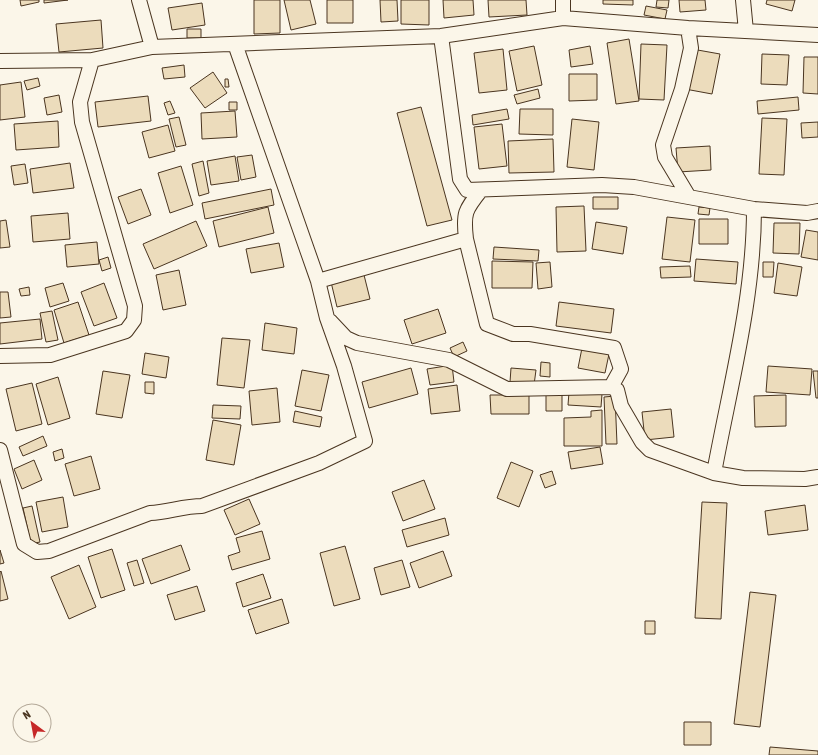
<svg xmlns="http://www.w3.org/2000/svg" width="818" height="755" viewBox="0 0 818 755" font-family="'Asap Condensed',sans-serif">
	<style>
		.building { fill: #ecdcbc; stroke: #4a3520 }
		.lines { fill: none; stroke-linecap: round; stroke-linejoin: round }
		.minor-casing { stroke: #4a3520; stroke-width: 16 }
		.minor { stroke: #fbf6e9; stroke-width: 14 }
	</style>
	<rect width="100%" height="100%" fill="#fbf6e9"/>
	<path class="building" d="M20,0H39V2L21,6Z
		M44,0H68L44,3Z
		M254,0H280V33L254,34Z
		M284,0H310L316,24L291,30Z
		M327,0H353V23H327Z
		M380,0H397L398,21L381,22Z
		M401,0H429V25L401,24Z
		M443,0H473L474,15L444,18Z
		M488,0H526L527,15L489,17Z
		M603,0H633V5L603,4Z
		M657,0H669L668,8L656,7Z
		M679,0H705L706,10L680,12Z
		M767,0H795L792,11L766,4Z
		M202,3L205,25L172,30L168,8Z
		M646,6L667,10L665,19L644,15Z
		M101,20L103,48L59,52L56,24Z
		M187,29H201V38H187Z
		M629,39L639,101L616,104L607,43Z
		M641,44L667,45L664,100L639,99Z
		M534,46L542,85L517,91L509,51Z
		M590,46L593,64L571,67L569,50Z
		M503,49L507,90L479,93L474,53Z
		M692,49L720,54L712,94L685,89Z
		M762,54L789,55L787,85L761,84Z
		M804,57H818V94L803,93Z
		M184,65L185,77L164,79L162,68Z
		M213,72L227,93L205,108L190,88Z
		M569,74H597V100L569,101Z
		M38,78L40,86L27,90L24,81Z
		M225,79H228L229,87H225Z
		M21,82L25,117L0,120V85Z
		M538,89L540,98L517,104L514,95Z
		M59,95L62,112L47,115L44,98Z
		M148,96L151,121L98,127L95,102Z
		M798,97L799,110L758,114L757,101Z
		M170,101L175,113L168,115L164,103Z
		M229,102H237V110H229Z
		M421,107L452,220L427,226L397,113Z
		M507,109L509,119L473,125L472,115Z
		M520,109H553V135L519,134Z
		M235,111L237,137L202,139L201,113Z
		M179,117L186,145L176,147L169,119Z
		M762,118L787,119L784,175L759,174Z
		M572,119L599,122L594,170L567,167Z
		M58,121L59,147L16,150L14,124Z
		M818,122V137L802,138L801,123Z
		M502,124L507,166L479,169L474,127Z
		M168,125L175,151L149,158L142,132Z
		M553,139L554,172L509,173L508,141Z
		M710,146L711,170L678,172L676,148Z
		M252,155L256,177L241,180L237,157Z
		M235,156L239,181L211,185L207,161Z
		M203,161L209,193L199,196L192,164Z
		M70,163L74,188L33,193L30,169Z
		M25,164L28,183L14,185L11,166Z
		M181,166L193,205L170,213L158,173Z
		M141,189L151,215L128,224L118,197Z
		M271,189L274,205L205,219L202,203Z
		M593,197H618V209H593Z
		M584,206L586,251L557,252L556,207Z
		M268,207L274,233L219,247L213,221Z
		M699,207L710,208L709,215L698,214Z
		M68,213L70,239L33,242L31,216Z
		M667,217L695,220L690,262L662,259Z
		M699,219H728V244H699Z
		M6,220L10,247L0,248V221Z
		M196,221L207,246L154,269L143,244Z
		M596,222L627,227L623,254L592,249Z
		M774,223H800L799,254L773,253Z
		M806,230L818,232V260L801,257Z
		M97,242L99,264L67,267L65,245Z
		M279,243L284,267L251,273L246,249Z
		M494,247L539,250L538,261L493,259Z
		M108,257L111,268L102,271L99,260Z
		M696,259L738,262L736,284L694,281Z
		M492,261L533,262L532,288H492Z
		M550,262L552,287L538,289L536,263Z
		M763,262H774L773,277H763Z
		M778,263L802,267L797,296L774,293Z
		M690,266L691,277L661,278L660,267Z
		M179,270L186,305L163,310L156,275Z
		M364,275L370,299L337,307L331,282Z
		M63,283L69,301L50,307L45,288Z
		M104,283L117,318L94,326L81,292Z
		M29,287L30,295L21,296L19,289Z
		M0,292H8L11,317L0,318Z
		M78,302L89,335L64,343L54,310Z
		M559,302L614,309L611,333L556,326Z
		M438,309L446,333L412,344L404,320Z
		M52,311L58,340L46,342L40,313Z
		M40,319L42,339L0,344V323Z
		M265,323L297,328L294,354L262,350Z
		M222,338L250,340L244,388L217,385Z
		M463,342L467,351L454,357L450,348Z
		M582,348L609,354L605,373L578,368Z
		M145,353L169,357L166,378L142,374Z
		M541,362L550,363V377L540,376Z
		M452,365L454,382L430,385L427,369Z
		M768,366L812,369L810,395L766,392Z
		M411,368L418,394L369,408L362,382Z
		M511,368L536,370L534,385L510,382Z
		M302,370L329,375L321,411L295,406Z
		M103,371L130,375L122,418L96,414Z
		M813,371H818V398H816Z
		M58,377L70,418L48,425L36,384Z
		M145,382H154V394L145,393Z
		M32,383L42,424L16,431L6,389Z
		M457,385L460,411L431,414L428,389Z
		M277,388L280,422L252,425L249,391Z
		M569,392L602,394L601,407L568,405Z
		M490,395H529V414H491Z
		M546,395H562V411H546Z
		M786,395V426L755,427L754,396Z
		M615,396L617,444H606L604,397Z
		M213,405L241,406L240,419L212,418Z
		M671,409L674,437L645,440L642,412Z
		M602,410V446H564V418L591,417V411Z
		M295,411L322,417L320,427L293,422Z
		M213,420L241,425L234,465L206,460Z
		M43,436L47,446L23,456L19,447Z
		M600,447L603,464L571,469L568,452Z
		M62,449L64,458L55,461L53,452Z
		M91,456L100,489L74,496L65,464Z
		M34,460L42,480L22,489L14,469Z
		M511,462L533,471L519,507L497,498Z
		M552,471L556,484L545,488L540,475Z
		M424,480L435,509L403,521L392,492Z
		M63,497L68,527L42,532L36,502Z
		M249,499L260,524L235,535L224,510Z
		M702,502L727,503L721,619L695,618Z
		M805,505L808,530L768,535L765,511Z
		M32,506L40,542L31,544L23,508Z
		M445,518L449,535L407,547L402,530Z
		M262,531L270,559L232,570L228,556L240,552L236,538Z
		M181,545L190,570L151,584L142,559Z
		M345,546L360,599L334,606L320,553Z
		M112,549L125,590L101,598L88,557Z
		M0,550L4,563L0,564Z
		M443,551L452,576L419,588L410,563Z
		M137,560L144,583L134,586L127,563Z
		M402,560L410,587L381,595L374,568Z
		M79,565L96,607L69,619L51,577Z
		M1,571L8,599L0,601V572Z
		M263,574L271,598L243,607L236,583Z
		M197,586L205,611L175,620L167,595Z
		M750,592L776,595L760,727L734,724Z
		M282,599L289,623L256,634L248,610Z
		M645,621H655V634H645Z
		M684,722H711V745H684Z
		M770,747L818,751V755H769Z"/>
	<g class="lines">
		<g class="minor-casing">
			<path id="minor" d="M139,0L152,47
				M563,0V18
				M743,0L746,31
				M688,28L691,48L682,89L663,145L665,157L689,197
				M441,36L460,179L467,190L602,185L634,187L754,209L807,213L818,211
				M0,61L92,60L152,47L441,36L563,18L688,28L818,35
				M466,239C463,213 465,210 481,190
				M318,281L466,239L487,324L513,334H530L614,348L621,369L611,387
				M330,321L346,338L357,343L449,360L507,389L611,387L617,390L621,406L642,442L650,450L714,473L743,478L805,479L818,477
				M0,356L50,355L126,331L134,320L135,306L82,122L80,102L92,60
				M0,450L24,544L37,552L49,551L150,513C168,512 184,506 202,506L319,463L365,441L344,366L327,318L318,281L235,44
				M714,473C730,386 754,298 754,209"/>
		</g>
		<use href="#minor" class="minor"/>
	</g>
	<g transform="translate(32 723) rotate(328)"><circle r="19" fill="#fbf6e9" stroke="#b4a999"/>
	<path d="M0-3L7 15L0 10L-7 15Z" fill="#c62828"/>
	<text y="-6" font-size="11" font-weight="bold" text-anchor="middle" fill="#4a3520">N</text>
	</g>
</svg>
